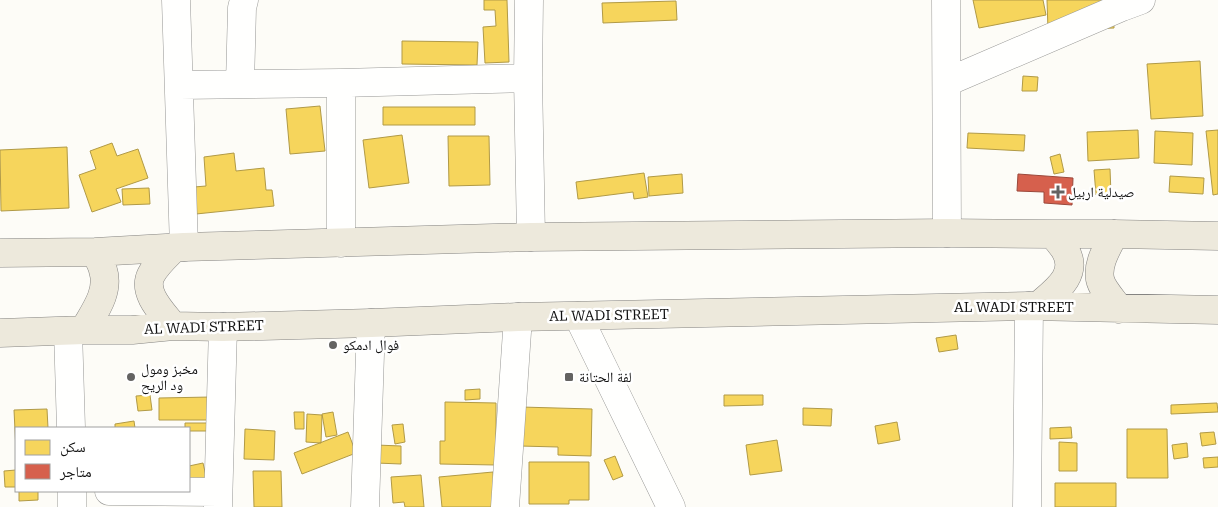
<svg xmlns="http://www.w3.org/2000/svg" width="1218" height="507" viewBox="0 0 1218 507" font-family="'Roboto Serif','Noto Naskh Arabic',serif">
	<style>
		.homes { fill: #f6d55c; stroke: #b19a46 }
		.shops { fill: #d6604d; stroke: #9b483b }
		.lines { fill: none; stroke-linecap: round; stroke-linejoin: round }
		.minor-casing { stroke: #979795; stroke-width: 29 }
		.major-casing { stroke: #858482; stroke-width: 29 }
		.minor { stroke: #fffffe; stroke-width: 28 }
		.major { stroke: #ede9dc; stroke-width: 28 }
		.poi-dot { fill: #646362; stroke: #fff; stroke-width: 2 }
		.labels { text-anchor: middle; stroke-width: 5; stroke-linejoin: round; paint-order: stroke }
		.poi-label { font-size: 14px; fill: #111; stroke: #fff; text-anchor: start }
		.street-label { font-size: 14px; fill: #111; stroke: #fff }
	</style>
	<rect width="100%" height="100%" fill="#fdfcf7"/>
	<path class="homes" d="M484,0H507L509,62L485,63L483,27L496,26L495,10H484Z
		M973,0H1043L1046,15L979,28Z
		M1047,0H1113L1114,28L1048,30Z
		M676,1L677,20L603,23L602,3Z
		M402,41L478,42L477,65L402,64Z
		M1200,61L1203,116L1151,119L1147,64Z
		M1023,76L1038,77L1037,91H1022Z
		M320,106L325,151L290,154L286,109Z
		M383,107H475V125H383Z
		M1138,130L1139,158L1088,161L1087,132Z
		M1218,130V194L1213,195L1206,131Z
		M1155,131L1193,133L1192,165L1154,163Z
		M968,133L1025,135L1024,151L967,148Z
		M402,135L409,183L369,188L363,140Z
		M448,136H489L490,185L449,186Z
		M112,143L117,156L138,149L148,178L116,189L121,202L92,212L79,175L96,169L90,151Z
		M67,147L69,208L1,211L0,150Z
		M234,153L236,171L264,168L266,190H272L274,206L196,214L194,187L206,186L204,157Z
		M1060,154L1064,172L1054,174L1050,157Z
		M1110,169L1111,194L1096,195L1094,170Z
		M644,173L648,197L634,199L633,192L578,199L576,182Z
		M682,174L683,193L649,196L648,177Z
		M1170,176L1204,178L1203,194L1169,192Z
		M149,188L150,204L123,205L122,189Z
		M956,335L958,349L939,352L936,338Z
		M480,389V399L465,400V390Z
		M150,395L152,410L138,411L136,396Z
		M724,395H763V405L724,406Z
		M211,397V420H159V398Z
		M445,402L496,403V465L440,464V441H445Z
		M1217,403L1218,412L1171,414V405Z
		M521,407L592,409L591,456L558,455V447L520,446Z
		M803,408L832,409L831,426L803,425Z
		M47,409L48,428H16V451L14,410Z
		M294,412H304V429H295Z
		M333,412L337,435L326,437L322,414Z
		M307,414L322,415L321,443L306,442Z
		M134,421L135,428H115V424Z
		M897,422L900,440L878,444L875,426Z
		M185,423H208V431H189V428H185Z
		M403,424L405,442L395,444L392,425Z
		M1071,427L1072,438L1050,439V428Z
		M245,429L275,431L274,460L244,459Z
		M1127,429H1167L1168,478H1127Z
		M348,432L356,453L302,474L294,453Z
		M1214,432L1216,444L1202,446L1200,433Z
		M777,440L782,471L750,475L746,445Z
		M1059,442L1077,443V471H1059Z
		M1187,443L1188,457L1174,459L1172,445Z
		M376,445L401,446V464L376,463Z
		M615,456L623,476L613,480L604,460Z
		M1218,457V467L1204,468L1203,458Z
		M529,462H589V500H569V504H529Z
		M203,463L209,489L189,491V466Z
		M16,470V487H5L4,471Z
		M253,471H281L282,507H254Z
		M493,472L496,507H442L439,477Z
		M421,475L424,507H405L404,502L393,503L391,477Z
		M1055,483H1116V507H1055Z
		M19,491H38V500L19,501Z"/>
	<path class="shops" d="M1018,174L1073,178L1072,205L1044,203V192L1017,191Z"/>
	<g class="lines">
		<g class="minor-casing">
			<path id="minor" d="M176,0L184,247
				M529,0L528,78L531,237
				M946,0L947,233
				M947,82L1122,7L1141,0
				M240,84L242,8L244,0
				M180,85L341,83L528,78
				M341,243V83
				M578,316L671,507
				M68,331L71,428
				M109,491L218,492
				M72,507V491
				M218,507L223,327
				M365,507L371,323
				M505,507L518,317
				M1027,507L1029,306"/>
		</g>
		<g class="major-casing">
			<path id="major" d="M1114,234C1108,247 1097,263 1100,279C1102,289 1113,300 1119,309
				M0,253L95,252L184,247L531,237L947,233L1052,234H1114L1218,236
				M1038,306C1054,292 1080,275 1065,250C1062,245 1057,239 1052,234
				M173,326C163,313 142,293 151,275C156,265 166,256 174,248
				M84,330C94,312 110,292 103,270C102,264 98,258 95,252
				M0,333L84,330H132L173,326L223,327L371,323L518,317L1029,306L1218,310"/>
		</g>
		<use href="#minor" class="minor"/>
		<use href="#major" class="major"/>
	</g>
	<g class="poi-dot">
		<path d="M1055.5 184.5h5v5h5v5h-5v5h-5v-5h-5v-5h5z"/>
		<circle cx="333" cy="345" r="5"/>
		<circle cx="131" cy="377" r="5"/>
		<rect x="564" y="372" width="10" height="10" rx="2.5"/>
	</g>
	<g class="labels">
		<g class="poi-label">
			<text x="1068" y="197">صيدلية اربيل</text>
			<text x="343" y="350">فوال ادمكو</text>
			<text x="141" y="374">مخبز ومول<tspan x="141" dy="16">ود الريح</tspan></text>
			<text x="579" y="382">لفة الحتانة</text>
		</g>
		<g class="street-label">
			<text x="1014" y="312">AL WADI STREET</text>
			<text transform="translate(609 315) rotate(-1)" y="5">AL WADI STREET</text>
			<text transform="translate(204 327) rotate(-2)" y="5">AL WADI STREET</text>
		</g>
	</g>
	<rect x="15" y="427" width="175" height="65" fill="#ffffff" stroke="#a0a0a0"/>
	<rect x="25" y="440" width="25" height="15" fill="#f6d55c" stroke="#a0a0a0"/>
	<text x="60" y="452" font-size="15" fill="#111111">سكن</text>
	<rect x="25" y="464" width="25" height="15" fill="#d6604d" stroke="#a0a0a0"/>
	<text x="60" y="477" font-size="15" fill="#111111">متاجر</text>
</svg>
